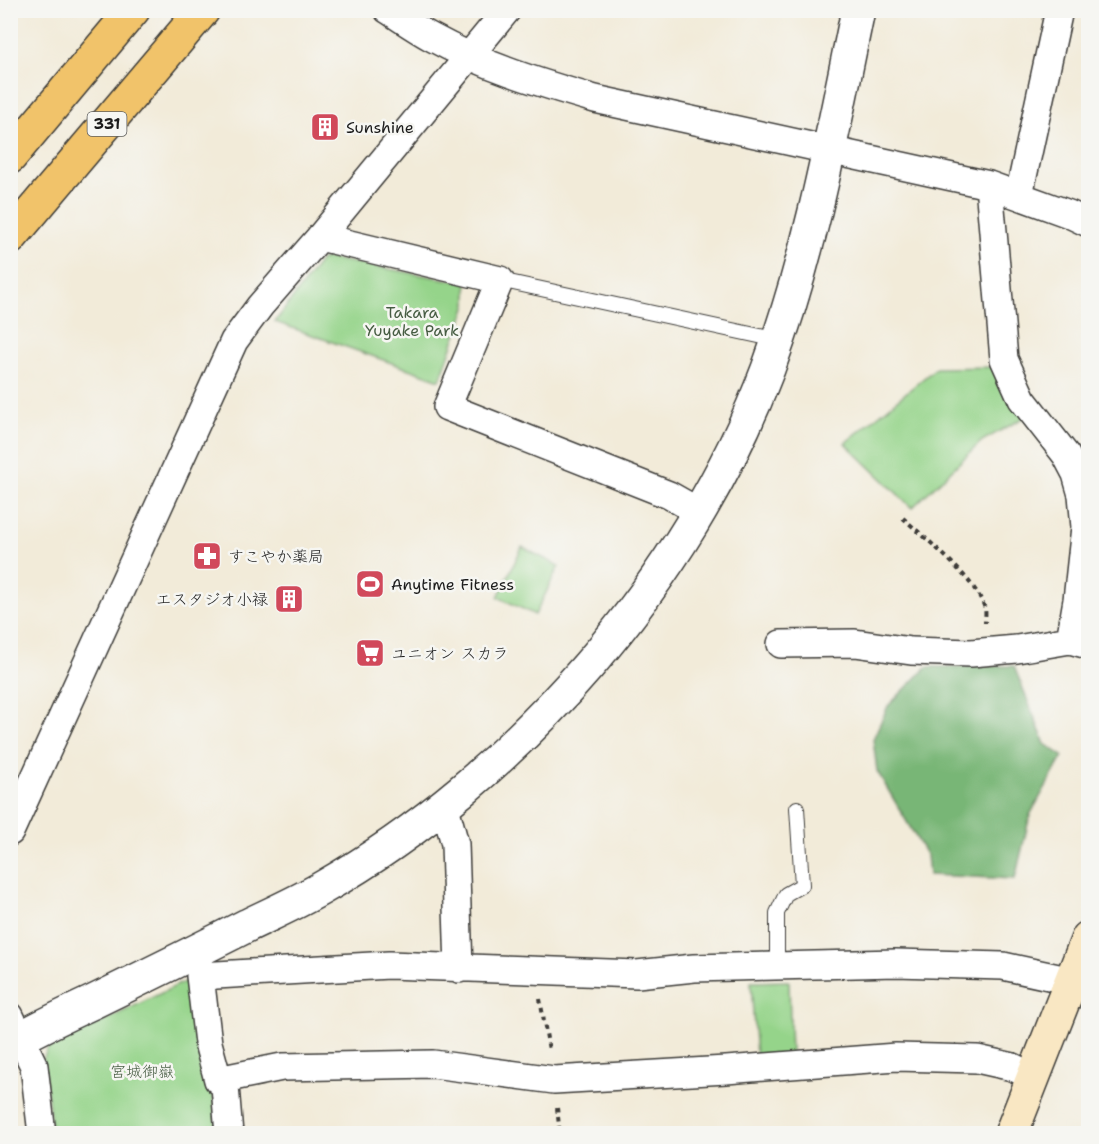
<svg xmlns="http://www.w3.org/2000/svg" width="1099" height="1144" viewBox="0 0 1099 1144" font-family="'Shantell Sans','Klee One',sans-serif">
	<style>
		.green { fill: #95d48a; stroke: #587853; stroke-width: 1.5 }
		.forest { fill: #78b676; stroke: #4a6949; stroke-width: 1.5 }
		.lines { fill: none; stroke-linecap: round; stroke-linejoin: round }
		.service-casing { stroke: #3c3b38; stroke-width: 16 }
		.minor-casing { stroke: #3c3b38; stroke-width: 30 }
		.tertiary-casing { stroke: #3c3b38; stroke-width: 36 }
		.secondary-casing { stroke: #3c3b38; stroke-width: 36 }
		.trunk-casing { stroke: #3c3b38; stroke-width: 36 }
		.path { stroke: #3c3b38; stroke-width: 4; stroke-dasharray: 4.5 4.5; stroke-linecap: butt }
		.service { stroke: #fff; stroke-width: 14 }
		.minor { stroke: #fff; stroke-width: 27 }
		.tertiary { stroke: #fff; stroke-width: 33 }
		.secondary { stroke: #f9e7c3; stroke-width: 33 }
		.trunk { stroke: #f1c36a; stroke-width: 33 }
		.labels { text-anchor: middle; stroke-width: 5; stroke-linejoin: round; paint-order: stroke }
		.shield { fill: #f6f6f2; stroke: #5d5d5c; stroke-width: 1.5 }
		.shield-label { font-size: 15px; font-weight: bold; fill: #1c1c1c }
		.poi-label { font-size: 16px; fill: #1c1c1c; stroke: #f6f6f2; text-anchor: start }
		.park-label { font-size: 16px; fill: #465c42; stroke: #f6f6f2 }
	</style>
	<rect width="100%" height="100%" fill="#f6f6f2"/>
	<filter id="ink" filterUnits="userSpaceOnUse"><feTurbulence type="fractalNoise" baseFrequency=".0167" numOctaves="2"/><feDisplacementMap in="SourceGraphic" scale="12" xChannelSelector="R" yChannelSelector="G"/><feConvolveMatrix kernelMatrix="1 2 1 2 8 2 1 2 1" color-interpolation-filters="sRGB"/></filter>
	<filter id="wash" filterUnits="userSpaceOnUse"><feTurbulence type="fractalNoise" baseFrequency=".008" numOctaves="4" result="noise"/><feDisplacementMap in="SourceGraphic" scale="24" xChannelSelector="R" yChannelSelector="G"/><feGaussianBlur stdDeviation="1.35" result="paint"/><feColorMatrix in="noise" values="0 0 0 0 0 0 0 0 0 0 0 0 0 0 0 0 0 1.4 0 .05"/><feComposite in="paint" operator="in"/></filter>
	<g filter="url(#wash)">
		<rect width="100%" height="100%" fill="#f2ebd9"/>
		<path class="green" d="M327,258L467,283V305L440,380L275,322L321,260Z
			M997,367L1025,417L982,441L912,508L845,443L936,368Z
			M522,547L559,566L535,615L498,597Z
			M192,978L212,1081L217,1133H52L43,1059L48,1048Z
			M789,981L791,1057L756,1058L751,982Z"/>
		<path class="forest" d="M1014,666L1045,744L1063,756L1030,815L1015,879L929,875L927,856L877,771L873,739L888,706L927,667Z"/>
	</g>
	<g filter="url(#ink)">
		<g class="lines">
			<g class="service-casing">
				<path id="service" d="M500,280L778,340
					M777,967V913L786,894L802,885L797,808"/>
			</g>
			<g class="minor-casing">
				<path id="minor" d="M388,10C402,19 416,29 431,37C482,65 539,83 595,99L989,185L1069,214L1088,223
					M989,185L1004,359L1022,399L1066,455L1076,474L1082,495L1085,527L1077,600L1070,640
					M1019,195L1059,10
					M320,237L500,280L447,407L669,495L699,512
					M781,644L855,643L911,651L971,653L1017,649L1070,640L1088,645
					M445,807L455,844L459,969
					M10,832L234,341L260,306L320,237L507,10
					M10,1016L34,1066L42,1134
					M218,1080L282,1067L433,1064L554,1080L726,1070L896,1057L977,1059L1013,1067L1033,1077
					M229,1134L225,1086L218,1080L208,1043L200,976L389,965L637,974L694,968L896,963L1003,966L1072,981"/>
			</g>
			<g class="tertiary-casing">
				<path id="tertiary" d="M10,1044C37,1028 65,1015 93,1002C144,977 195,952 246,926C271,914 298,902 322,888C517,777 689,579 768,369C811,253 833,131 858,10"/>
			</g>
			<g class="secondary-casing">
				<path id="secondary" d="M1011,1134L1088,938"/>
			</g>
			<g class="trunk-casing">
				<path id="trunk" d="M10,157L133,10
					M10,238L203,10"/>
			</g>
			<path class="path" d="M903,518C926,539 977,580 985,609C986,613 985,619 985,623
				M540,999L549,1050
				M557,1108L560,1134"/>
			<use href="#service" class="service"/>
			<use href="#minor" class="minor"/>
			<use href="#tertiary" class="tertiary"/>
			<use href="#secondary" class="secondary"/>
			<use href="#trunk" class="trunk"/>
		</g>
	</g>
	<defs>
		<g id="building-square" transform="scale(1.5)"><rect x="-9" y="-9" width="18" height="18" rx="4" fill="#d1495b" stroke="#f6f6f2"/><path d="M-4-6H4V6H1V3H-1V6H-4ZM-2.5-4.3h1.7v1.8h-1.7ZM.8-4.3h1.7v1.8H.8ZM-2.5-1h1.7V.8h-1.7ZM.8-1h1.7V.8H.8Z" fill="#fff"/></g>
		<g id="pharmacy-square" transform="scale(1.5)"><rect x="-9" y="-9" width="18" height="18" rx="4" fill="#d1495b" stroke="#f6f6f2"/><path d="M-2-6h4v4h4v4h-4v4h-4v-4h-4v-4h4Z" fill="#fff"/></g>
		<g id="stadium-square" transform="scale(1.5)"><rect x="-9" y="-9" width="18" height="18" rx="4" fill="#d1495b" stroke="#f6f6f2"/><path d="M0-5a6.5 5 0 1 0 0 10a6.5 5 0 1 0 0-10ZM-3.5-1.8h7v3.6h-7Z" fill="#fff"/></g>
		<g id="supermarket-square" transform="scale(1.5)"><rect x="-9" y="-9" width="18" height="18" rx="4" fill="#d1495b" stroke="#f6f6f2"/><path d="M-6-5.5h2.5l.6 2H6L4.5 2H-2.5L-4.4-4H-6ZM-1.5 3.2a1.3 1.3 0 1 0 .1 0ZM3 3.2a1.3 1.3 0 1 0 .1 0Z" fill="#fff"/></g>
	</defs>
	<g fill-rule="evenodd">
		<use href="#building-square" x="325" y="127"/>
		<use href="#pharmacy-square" x="207" y="556"/>
		<use href="#stadium-square" x="370" y="584"/>
		<use href="#building-square" x="289" y="599"/>
		<use href="#supermarket-square" x="370" y="653"/>
	</g>
	<g class="labels">
		<rect class="shield" x="87.5" y="112" width="39" height="24" rx="4.5"/>
		<g class="shield-label">
			<text x="107" y="129">331</text>
		</g>
		<g class="poi-label">
			<text x="346" y="133">Sunshine</text>
			<text x="228" y="562">すこやか薬局</text>
			<text x="391" y="590">Anytime Fitness</text>
			<text x="268" y="605" text-anchor="end">エスタジオ小禄</text>
			<text x="391" y="659">ユニオン スカラ</text>
		</g>
		<g class="park-label">
			<text x="412" y="318">Takara<tspan x="412" dy="18">Yuyake Park</tspan></text>
			<text x="142" y="1077">宮城御嶽</text>
		</g>
	</g>
	<rect width="1099" height="1144" fill="none" stroke="#f6f6f2" stroke-width="36"/>
</svg>
